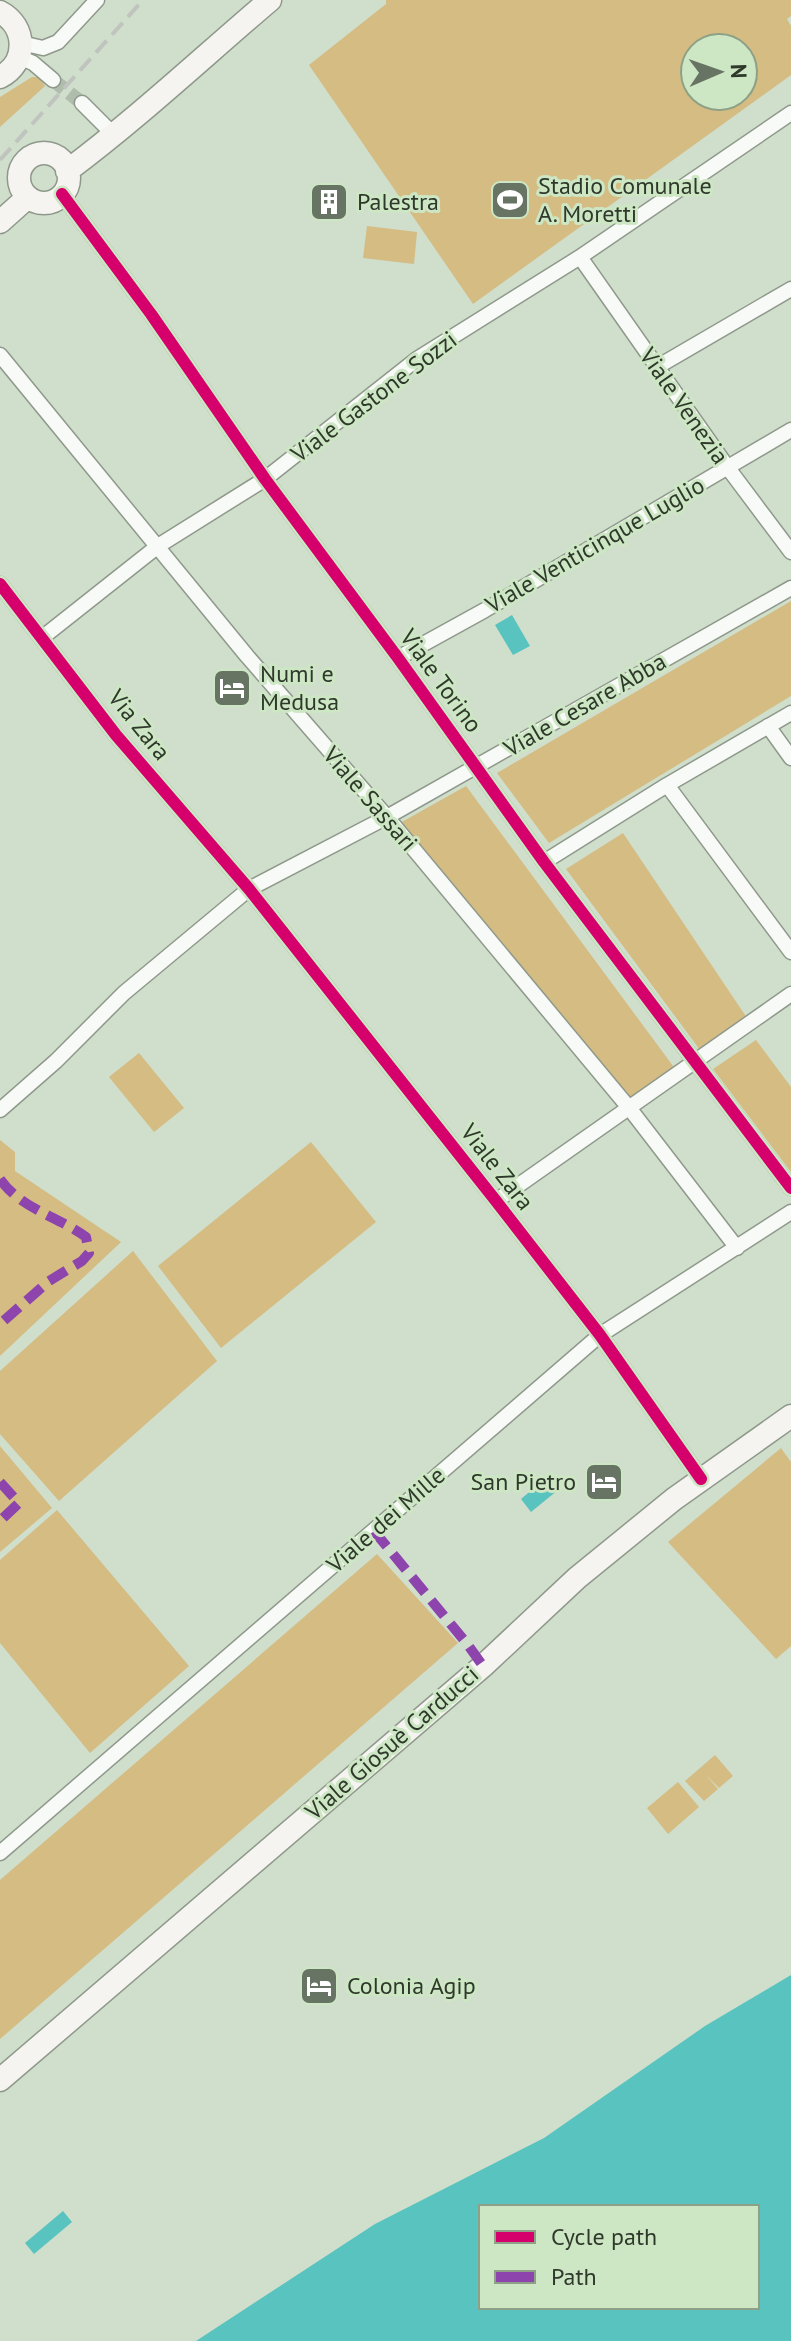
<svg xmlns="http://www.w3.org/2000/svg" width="791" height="2341" viewBox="0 0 791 2341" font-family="'PT Sans',sans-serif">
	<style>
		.green { fill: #d4bc82; fill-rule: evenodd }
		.water { fill: #59c3bf; fill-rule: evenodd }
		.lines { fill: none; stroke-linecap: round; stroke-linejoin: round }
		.street-tunnel { stroke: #b0bdac; stroke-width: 14; stroke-dasharray: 14 7; stroke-linecap: butt }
		.street-casing { stroke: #8f998b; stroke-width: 17 }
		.secondary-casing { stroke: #8f998b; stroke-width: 25 }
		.street { stroke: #f8faf7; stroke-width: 14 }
		.secondary { stroke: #f5f4f1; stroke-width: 22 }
		.rail { stroke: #c0c4bf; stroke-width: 4; stroke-dasharray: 16 8; stroke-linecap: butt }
		.quiet { stroke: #8e44ad; stroke-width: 10; stroke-dasharray: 20 10; stroke-linecap: butt }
		.cycleway-casing { stroke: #cde6c4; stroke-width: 17 }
		.cycleway { stroke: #d6006c; stroke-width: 12 }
		.labels { text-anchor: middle; stroke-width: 6; stroke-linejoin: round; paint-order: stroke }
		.poi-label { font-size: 24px; fill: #2f392b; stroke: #cde6c4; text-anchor: start }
		.street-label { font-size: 24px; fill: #2f392b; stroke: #cde6c4 }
	</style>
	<rect width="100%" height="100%" fill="#d0decc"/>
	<path class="green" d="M386,0H791V16L787,19L791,26V75L473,304L309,65L386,4ZM695,48H743V96H695Z
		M32,77H39L45,86L0,127V97Z
		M367,226L417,232L414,264L363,258Z
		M791,601V696L549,843L497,773Z
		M466,786L676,1070L633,1101L400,823Z
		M623,833L747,1018L700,1050L566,869Z
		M756,1040L791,1087V1172L713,1069Z
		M139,1053L184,1108L154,1132L109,1077Z
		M0,1140L15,1152V1171L121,1242L0,1356Z
		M311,1142L376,1222L221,1348L158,1266Z
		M133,1251L217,1361L59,1501L0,1434V1371Z
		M0,1446L52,1508L0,1552Z
		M781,1448L791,1462V1646L776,1659L668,1542Z
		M57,1510L189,1666L90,1753L0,1643V1560Z
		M377,1554L458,1643L0,2039V1880Z
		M715,1755L733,1776L719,1788L705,1774L718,1789L704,1801L685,1781Z
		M678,1782L699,1807L668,1834L647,1808Z"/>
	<path class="water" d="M512,615L530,646L513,655L495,625Z
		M547,1477L558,1490L531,1512L521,1499Z
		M791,1975V2341H196L375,2224L544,2138L705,2026ZM481,2207H757V2307H481Z
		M63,2211L72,2222L34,2254L25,2243Z"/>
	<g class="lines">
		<path class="street-tunnel" d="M53,80L82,103"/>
		<g class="street-casing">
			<path id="street" d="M21,43L43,48L58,42L97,0
				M19,57L33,63L53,80
				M82,103L107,128
				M62,194L151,314L265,479L398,658L544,862L791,1188
				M580,257L728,468L791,552
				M0,355L247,656L387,817L630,1109L737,1248
				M657,367L791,289
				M0,584L116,735L249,889L496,1201L600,1335L701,1479
				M43,637L158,546L265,479L417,359L580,257L791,113
				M398,658L485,610L791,430
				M768,726L791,758
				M667,785L791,952
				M544,862L667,785L791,713
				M0,1110L56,1061L124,993L249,889L387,817L791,588
				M496,1201L791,994
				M0,1853L600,1335L791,1212"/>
		</g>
		<g class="secondary-casing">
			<path id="secondary" d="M0,12C27,26 28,63 0,77
				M19 178a25 25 0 1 1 50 0a25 25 0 1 1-50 0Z
				M67,171C138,118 203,57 270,0
				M0,222L28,197
				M0,2080L483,1666L577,1578L674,1499L791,1416"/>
		</g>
		<use href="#street" class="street"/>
		<use href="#secondary" class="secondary"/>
		<path class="rail" d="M0,160L143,0"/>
		<path class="quiet" d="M0,1179C21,1209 57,1216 86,1237L89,1253L82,1261L49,1281L0,1324
			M0,1482L19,1503L0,1521
			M374,1531L468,1645L483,1666"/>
		<g class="cycleway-casing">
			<path id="cycleway" d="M62,194L151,314L265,479L398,658L544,862L791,1188
				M0,584L116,735L249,889L496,1201L600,1335L701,1479"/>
		</g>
		<use href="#cycleway" class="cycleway"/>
	</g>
	<defs>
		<g id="stadium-square" transform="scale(2)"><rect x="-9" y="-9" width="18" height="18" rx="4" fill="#677363" stroke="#cde6c4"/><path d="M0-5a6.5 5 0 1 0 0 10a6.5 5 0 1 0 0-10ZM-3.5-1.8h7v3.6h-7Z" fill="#fff"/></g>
		<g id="building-square" transform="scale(2)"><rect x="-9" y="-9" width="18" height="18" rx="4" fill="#677363" stroke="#cde6c4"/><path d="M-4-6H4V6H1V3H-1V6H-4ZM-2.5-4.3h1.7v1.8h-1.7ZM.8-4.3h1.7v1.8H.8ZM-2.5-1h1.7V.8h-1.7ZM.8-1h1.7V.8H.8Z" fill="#fff"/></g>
		<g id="hotel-square" transform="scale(2)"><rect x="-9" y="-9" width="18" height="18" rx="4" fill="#677363" stroke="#cde6c4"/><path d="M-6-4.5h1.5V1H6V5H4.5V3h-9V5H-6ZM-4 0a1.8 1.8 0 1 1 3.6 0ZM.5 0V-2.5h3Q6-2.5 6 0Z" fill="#fff"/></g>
	</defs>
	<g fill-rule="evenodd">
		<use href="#stadium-square" x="510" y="200"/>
		<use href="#building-square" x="329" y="202"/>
		<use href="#hotel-square" x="232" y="688"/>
		<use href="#hotel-square" x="604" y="1482"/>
		<use href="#hotel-square" x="319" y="1986"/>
	</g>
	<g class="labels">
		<g class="poi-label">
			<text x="538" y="194">Stadio Comunale<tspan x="538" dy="28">A. Moretti</tspan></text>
			<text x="357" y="210">Palestra</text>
			<text x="260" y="682">Numi e<tspan x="260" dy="28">Medusa</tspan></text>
			<text x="576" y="1490" text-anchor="end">San Pietro</text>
			<text x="347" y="1994">Colonia Agip</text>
		</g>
		<g class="street-label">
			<text transform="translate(374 397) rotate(-37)" y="8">Viale Gastone Sozzi</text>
			<text transform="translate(684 406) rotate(55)" y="8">Viale Venezia</text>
			<text transform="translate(595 545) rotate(-30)" y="8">Viale Venticinque Luglio</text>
			<text transform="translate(441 681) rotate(54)" y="8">Viale Torino</text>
			<text transform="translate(585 705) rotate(-30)" y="8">Viale Cesare Abba</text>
			<text transform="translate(139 725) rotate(51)" y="8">Via Zara</text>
			<text transform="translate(370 799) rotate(49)" y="8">Viale Sassari</text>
			<text transform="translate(497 1167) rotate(52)" y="8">Viale Zara</text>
			<text transform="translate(386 1520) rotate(-41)" y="8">Viale dei Mille</text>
			<text transform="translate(392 1743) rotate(-41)" y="8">Viale Giosuè Carducci</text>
		</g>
	</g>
	<rect x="479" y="2205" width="280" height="104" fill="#cde6c4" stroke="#8ea187" stroke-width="2"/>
	<rect x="495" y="2231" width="40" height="12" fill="#d6006c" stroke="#8ea187" stroke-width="2"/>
	<text x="551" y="2245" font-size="24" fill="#2f392b">Cycle path</text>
	<rect x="495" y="2271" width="40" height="12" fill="#8e44ad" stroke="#8ea187" stroke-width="2"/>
	<text x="551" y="2285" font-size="24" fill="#2f392b">Path</text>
	<g transform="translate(719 72) rotate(88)"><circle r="38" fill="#cde6c4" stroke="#8ea187" stroke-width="2"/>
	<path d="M0-6L14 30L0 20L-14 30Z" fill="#677363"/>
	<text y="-12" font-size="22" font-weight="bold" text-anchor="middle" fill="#2f392b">N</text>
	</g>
</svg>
